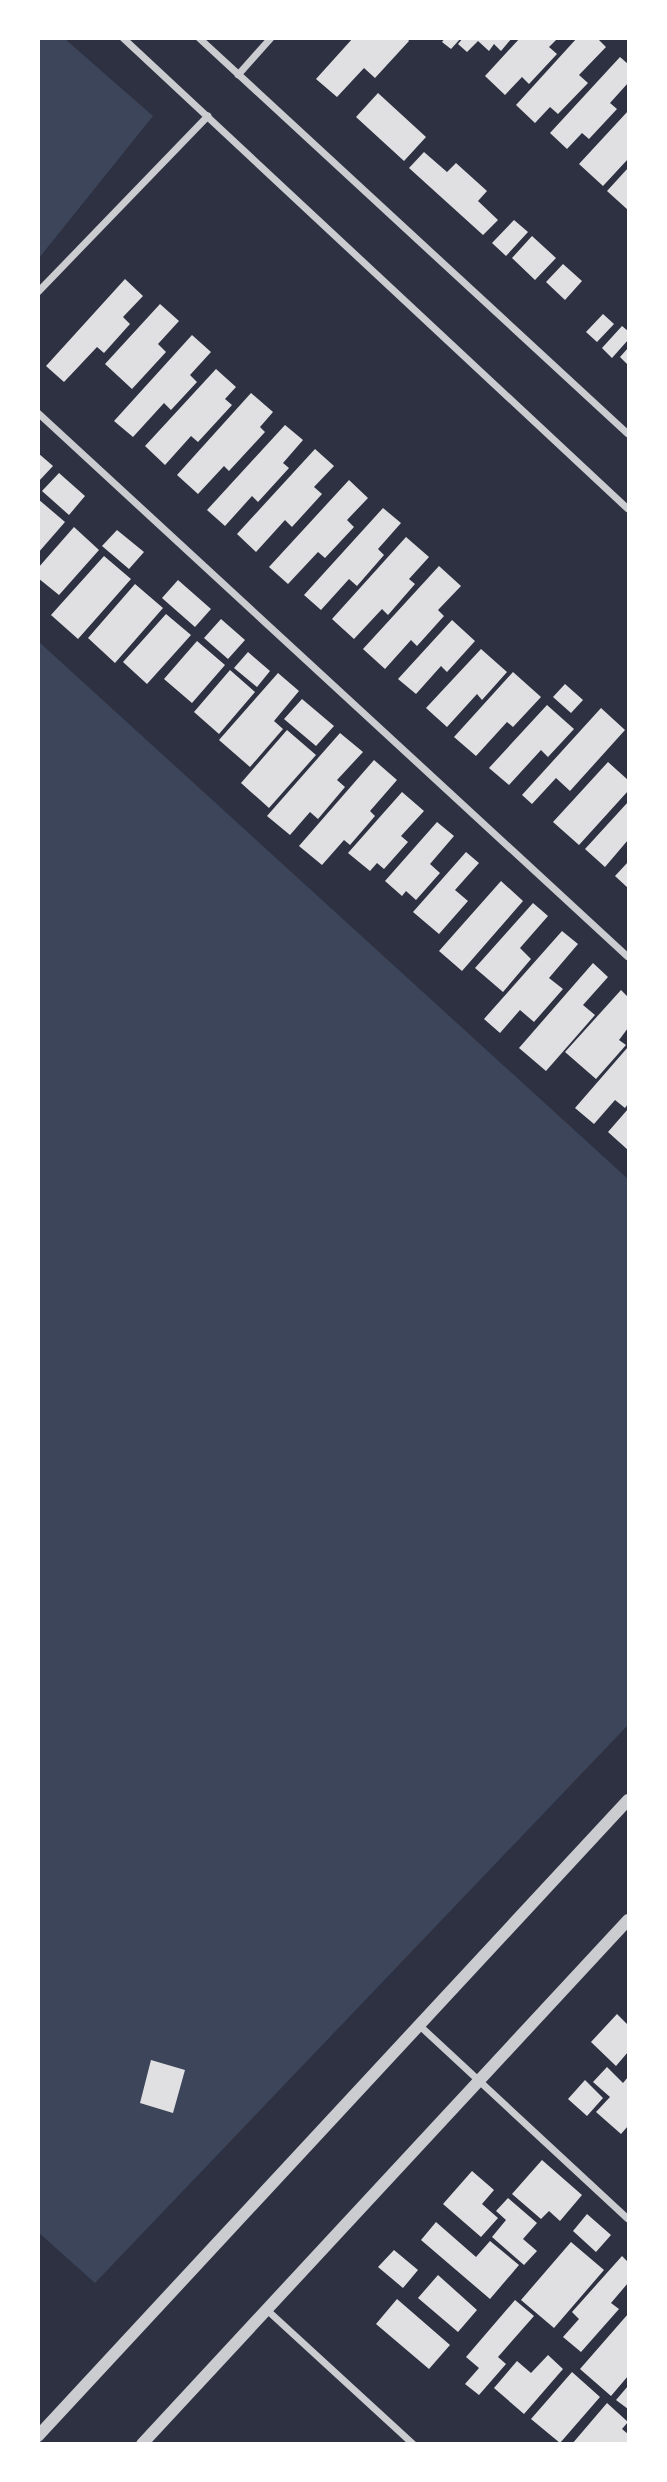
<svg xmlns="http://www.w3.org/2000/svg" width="667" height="2482" viewBox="0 0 667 2482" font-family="'Roboto Condensed',sans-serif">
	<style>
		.green { fill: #3c4559 }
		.building { fill: #e0e0e3 }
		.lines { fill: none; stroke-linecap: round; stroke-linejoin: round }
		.minor { stroke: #caccd0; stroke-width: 7 }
		.tertiary { stroke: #caccd0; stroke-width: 12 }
	</style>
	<rect width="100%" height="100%" fill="#2d3142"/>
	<path class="green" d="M39,38L65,39L153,116L39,258Z
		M38,641L628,1179V1725L95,2283L38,2232Z"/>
	<path class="building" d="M353,38H407L409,41L375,78L364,68L337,97L316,79Z
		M445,38H461L451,49L442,42Z
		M463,38H512L501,51L494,44L489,51L478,41L467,52L458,44Z
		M520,38H558L549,47L557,54L529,84L522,77L505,95L485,76Z
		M577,38H597L606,47L579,75L588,83L558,114L550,107L535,123L516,105Z
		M620,57L628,64V83L610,103L617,109L589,139L582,133L567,149L550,133Z
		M378,93L426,137L404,161L356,117Z
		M628,111V159L603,186L579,164Z
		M424,152L447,172L456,163L487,191L478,201L498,220L483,235L409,168Z
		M628,168V210L607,191Z
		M514,220L528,232L506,256L492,243Z
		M532,236L556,258L535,280L512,258Z
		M563,264L582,281L565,300L546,282Z
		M125,279L143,296L123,317L130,324L104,353L97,347L64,382L46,366Z
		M160,304L179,321L158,344L166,352L132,389L105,364Z
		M603,314L614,324L597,342L586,332Z
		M622,326L628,331V340L612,358L602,348Z
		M192,335L211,352L190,375L197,382L171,410L164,403L133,437L114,421Z
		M628,348V365L620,357Z
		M216,369L236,387L225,399L232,405L198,442L191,436L165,465L145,446Z
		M251,393L273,412L260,427L265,432L229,471L224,466L198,494L177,475Z
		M285,425L303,440L283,463L289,468L258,502L252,496L225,526L207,510Z
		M315,449L334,466L314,487L322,494L292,527L285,520L256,552L237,534Z
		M38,453L53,466L38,482Z
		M59,473L85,496L69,515L42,491Z
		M349,480L368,498L347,520L354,527L325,558L318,552L288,584L269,567Z
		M38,499L65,522L38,553Z
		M383,508L401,523L378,549L384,555L357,586L349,579L321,610L304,595Z
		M74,527L99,550L59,595L38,578V568Z
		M117,530L144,552L129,569L102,546Z
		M406,537L429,557L409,579L415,584L388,615L382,609L354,639L332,619Z
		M104,556L131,579L78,639L51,615Z
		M439,566L461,586L438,610L444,616L417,646L411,640L385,669L363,649Z
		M178,580L211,609L195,627L162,598Z
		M135,584L163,608L115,663L88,638Z
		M166,614L191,635L147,684L123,662Z
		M221,619L245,640L228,659L204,638Z
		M452,620L475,641L447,672L441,666L416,694L398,679Z
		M197,641L225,665L192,703L164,679Z
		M481,649L507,672L482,700L477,694L447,727L426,708Z
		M248,652L270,671L257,687L234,668Z
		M230,670L255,692L219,734L194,712Z
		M513,672L541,697L513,727L507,722L476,756L454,737Z
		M278,673L299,691L274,721L283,729L250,767L219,740Z
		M565,684L583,700L571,713L553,697Z
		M302,699L334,726L316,746L284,719Z
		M547,705L574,729L548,757L541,750L509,785L489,768Z
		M601,708L625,730L570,791L556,778L532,804L522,795Z
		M287,730L316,755L269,808L241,783Z
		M340,733L363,752L337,780L345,787L318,819L310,812L290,835L267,816Z
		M374,760L397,780L370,811L375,816L350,845L344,840L322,865L299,846Z
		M608,762L628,780V791L579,845L553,822Z
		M402,792L424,811L401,836L408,842L384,869L377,863L370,871L348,853Z
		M628,802V840L605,867L585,849Z
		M437,822L454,836L430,864L440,873L416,900L406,891L402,896L385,881Z
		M466,852L479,863L455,890L468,901L439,934L413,912Z
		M628,862V888L615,876Z
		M501,881L523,901L462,971L439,951Z
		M533,903L548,916L520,948L531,959L503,992L475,968Z
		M562,931L578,944L549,978L563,989L534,1022L520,1010L500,1033L484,1019Z
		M593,963L608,977L583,1005L595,1015L546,1071L519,1048Z
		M621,990L628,997V1028L619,1040L626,1045L596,1079L565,1052Z
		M628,1047V1104L625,1108L615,1100L594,1124L575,1108Z
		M628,1109V1150L608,1132Z
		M617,2014L628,2025V2052L616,2066L591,2042Z
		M151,2060L185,2070L173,2113L140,2103Z
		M607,2067L623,2083L628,2077V2126L621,2134L596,2112L610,2097L593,2082Z
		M585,2080L603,2098L587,2116L568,2099Z
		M542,2160L582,2195L560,2221L549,2211L541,2219L512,2194Z
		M472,2171L494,2190L482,2204L498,2218L481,2237L443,2204Z
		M508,2198L537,2223L523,2239L537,2251L524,2265L492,2237L506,2220L496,2211Z
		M587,2214L611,2235L596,2252L573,2231Z
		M436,2222L476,2257L490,2241L519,2265L490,2299L421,2240Z
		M571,2242L604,2270L554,2328L521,2300Z
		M394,2250L418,2270L403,2288L378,2267Z
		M622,2256L628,2262V2283L611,2303L619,2309L581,2352L563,2337L579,2319L572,2312Z
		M438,2275L477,2310L458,2332L418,2298Z
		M397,2299L450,2345L429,2369L376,2324Z
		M515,2300L534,2316L498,2357L506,2364L479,2395L465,2384L479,2368L466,2357Z
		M628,2314V2376L611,2396L580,2369Z
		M548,2355L563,2369L524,2414L494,2388L517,2361L531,2373Z
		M572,2372L600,2397L560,2443L531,2419Z
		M628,2386V2409L616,2400Z
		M607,2403L628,2422L622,2429L628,2434V2441L627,2444H572Z"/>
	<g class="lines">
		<path class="minor" d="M123,38L628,509
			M199,38L628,434
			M238,75L271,38
			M38,292L208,116
			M38,413L628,957
			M420,2026L628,2219
			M267,2310L413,2444"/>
		<path class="tertiary" d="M38,2436L628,1800
			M142,2444L628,1920"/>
	</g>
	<rect width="667" height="2482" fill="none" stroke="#ffffff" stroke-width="80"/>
</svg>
